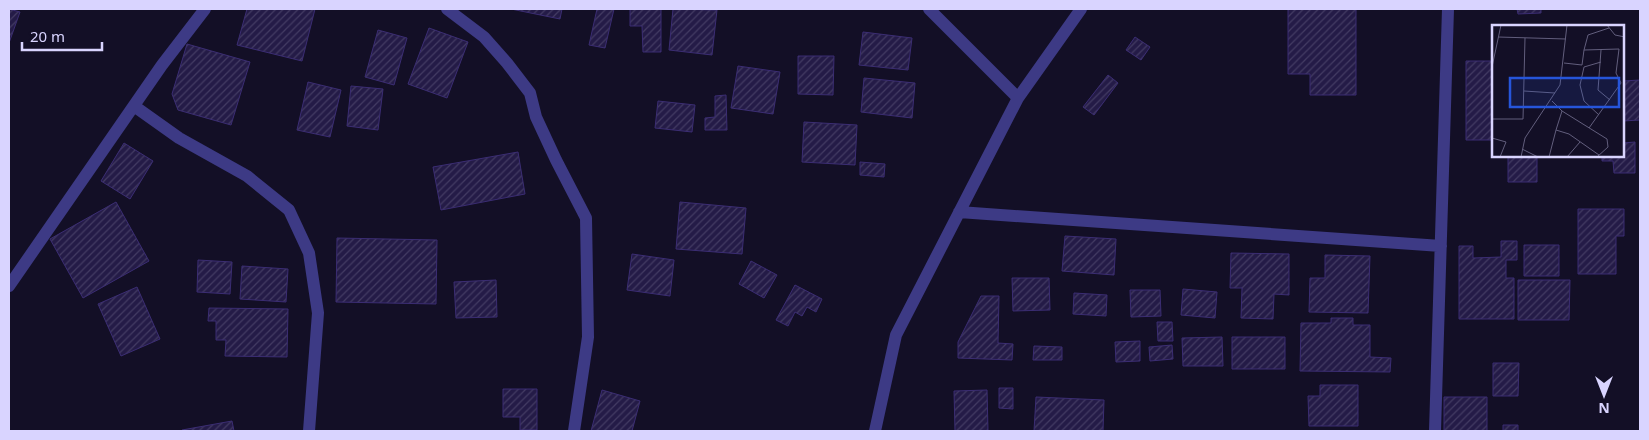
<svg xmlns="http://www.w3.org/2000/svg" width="1649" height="440" viewBox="0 0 1649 440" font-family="'Noto Sans',sans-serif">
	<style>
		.building { fill: url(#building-hatch); stroke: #3b2d73 }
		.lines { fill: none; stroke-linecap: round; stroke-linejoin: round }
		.minor { stroke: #3d3a85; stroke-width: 12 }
		.inset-road { fill: none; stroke: #625e7d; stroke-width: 1 }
		.view { fill: #2655da; fill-opacity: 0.15; stroke: #2655da; stroke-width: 2.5 }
		.inset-edge { fill: none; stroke: #d9d4ff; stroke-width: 2.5 }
	</style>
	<defs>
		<pattern id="building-hatch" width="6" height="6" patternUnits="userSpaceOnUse" patternTransform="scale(1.25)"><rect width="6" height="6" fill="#241b47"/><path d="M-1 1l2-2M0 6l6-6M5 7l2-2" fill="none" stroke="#433b63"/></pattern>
	</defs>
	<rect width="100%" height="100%" fill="#130f26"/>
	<path class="building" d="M9,9L20,12L9,43Z
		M247,9H315L302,61L237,45Z
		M511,9H562L560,19Z
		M597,9H614L605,48L589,45Z
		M630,9H661V52H643L642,26H630Z
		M673,9L717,10L712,55L669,50Z
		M1288,9H1356V95H1310V74H1288Z
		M1517,9H1541V13L1518,14Z
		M429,28L468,42L447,98L408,84Z
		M378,30L407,38L394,85L365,77Z
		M863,32L912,38L908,70L859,65Z
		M1135,37L1150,47L1141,60L1126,50Z
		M187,44L250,62L231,125L178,110L172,94Z
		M798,56H834L833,95L798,94Z
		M1466,61H1493V140H1466Z
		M738,66L780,72L773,114L731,108Z
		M1108,75L1118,83L1094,115L1083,107Z
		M864,78L915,83L912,118L861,112Z
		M1640,80V120L1623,121V81Z
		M308,82L341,90L330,137L297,130Z
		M351,86L383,89L378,130L347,126Z
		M726,95L727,130H705V118L715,117V96Z
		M658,101L695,105L692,132L655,128Z
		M804,122L857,125L855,165L802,162Z
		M1635,142V173H1614L1613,161H1602V156H1623V143Z
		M124,143L153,161L130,199L101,181Z
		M518,152L525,194L441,210L433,167Z
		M1508,156H1537V182H1508Z
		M860,162L885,164L884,177L860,175Z
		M116,202L149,261L83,298L50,239Z
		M680,202L746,208L742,254L676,249Z
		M1578,209H1624V236H1616V274H1578Z
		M1065,236L1116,239L1114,275L1062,271Z
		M337,238L437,240L436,304L336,302Z
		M1501,241H1517V260H1506V278H1514V319H1459V246H1473V258L1501,257Z
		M1524,245H1559V276H1524Z
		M1231,253L1289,254V295L1274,294L1273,319L1241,318L1242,288H1230Z
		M632,254L674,260L670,296L627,290Z
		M1325,255L1370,256L1368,313L1309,312L1310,278H1325Z
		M198,260L232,262L230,294L197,292Z
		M751,261L777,275L764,298L739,284Z
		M242,266L288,269L286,302L240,299Z
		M1012,278H1049L1050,310L1013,311Z
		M496,280L497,317L456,318L454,282Z
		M1518,280H1570L1569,320H1518Z
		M795,285L822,299L816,312L807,307L802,316L795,312L788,326L776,320Z
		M137,287L160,339L121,356L98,304Z
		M1183,289L1217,292L1215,318L1181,315Z
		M1130,290H1160L1161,316L1131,317Z
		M1074,293L1107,295L1106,316L1073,314Z
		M981,296H999L998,343L1013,344L1012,360L958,358V342Z
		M209,308L288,309L287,357L225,356L226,340H216V321H208Z
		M1331,318H1353V325H1370V357L1391,358L1390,372L1300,371L1301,323H1331Z
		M1157,322H1172L1173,341H1158Z
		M1222,337L1223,366H1183L1182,338Z
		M1232,337H1285V369H1232Z
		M1140,341V361L1116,362L1115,342Z
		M1172,345L1173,359L1150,361L1149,347Z
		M1034,346L1062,347V360H1033Z
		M1493,363H1519L1518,396H1493Z
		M1320,385H1358V426H1309L1308,396H1320Z
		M999,388H1013V409L999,408Z
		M503,389H537V430H520V417H503Z
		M602,390L640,401L632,431H591Z
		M987,390L988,431H955L954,391Z
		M1036,397L1104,400L1103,431H1034Z
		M1444,397H1487V431H1444Z
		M232,421L234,431H182V430Z
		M1503,425H1518V431H1503Z"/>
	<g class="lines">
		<path class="minor" d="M447,9L484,37L507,63L530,93L536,117L556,160L586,218L588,337L574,431
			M929,9L1018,98
			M134,106L179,138L247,176L289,210L309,253L318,313L309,431
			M959,212L1441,246
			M9,286L162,65L205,9
			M875,431L896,335L1018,98L1081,9
			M1435,431L1448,9"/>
	</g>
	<g transform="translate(1492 25)">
		<rect width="132" height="132" fill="#130f26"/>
		<path class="inset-road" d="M115,0L123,10L133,12M6,12L74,14M92,25L96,10L117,3M109,25L106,65L118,75M72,38L90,40L92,25L127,24L124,48L129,58L97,103M0,42L9,0M32,66L63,68M60,76L70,86L115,114L116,122L105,132M70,86L64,105L77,109L107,130M107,90L92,76L88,60L92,42L109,37M0,94H31L33,13M0,113L14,117L8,132M30,124L46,132M29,132L33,113L68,60L75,0M57,132L64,105M75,132L88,117"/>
		<path class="view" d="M18,53H127V82H18Z"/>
		<rect width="132" height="132" class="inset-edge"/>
	</g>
	<rect width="1649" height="440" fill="none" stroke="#d9d4ff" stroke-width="20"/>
	<g transform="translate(1604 395) rotate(180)" stroke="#130f26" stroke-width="4" paint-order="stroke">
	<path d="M0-4L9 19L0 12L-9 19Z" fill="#d9d4ff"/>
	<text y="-8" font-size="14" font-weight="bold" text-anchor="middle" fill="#d9d4ff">N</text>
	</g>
	<path d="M22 42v8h80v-8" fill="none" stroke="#d9d4ff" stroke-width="2.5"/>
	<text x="30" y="42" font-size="15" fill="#d9d4ff" stroke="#130f26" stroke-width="4" paint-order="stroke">20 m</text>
</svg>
